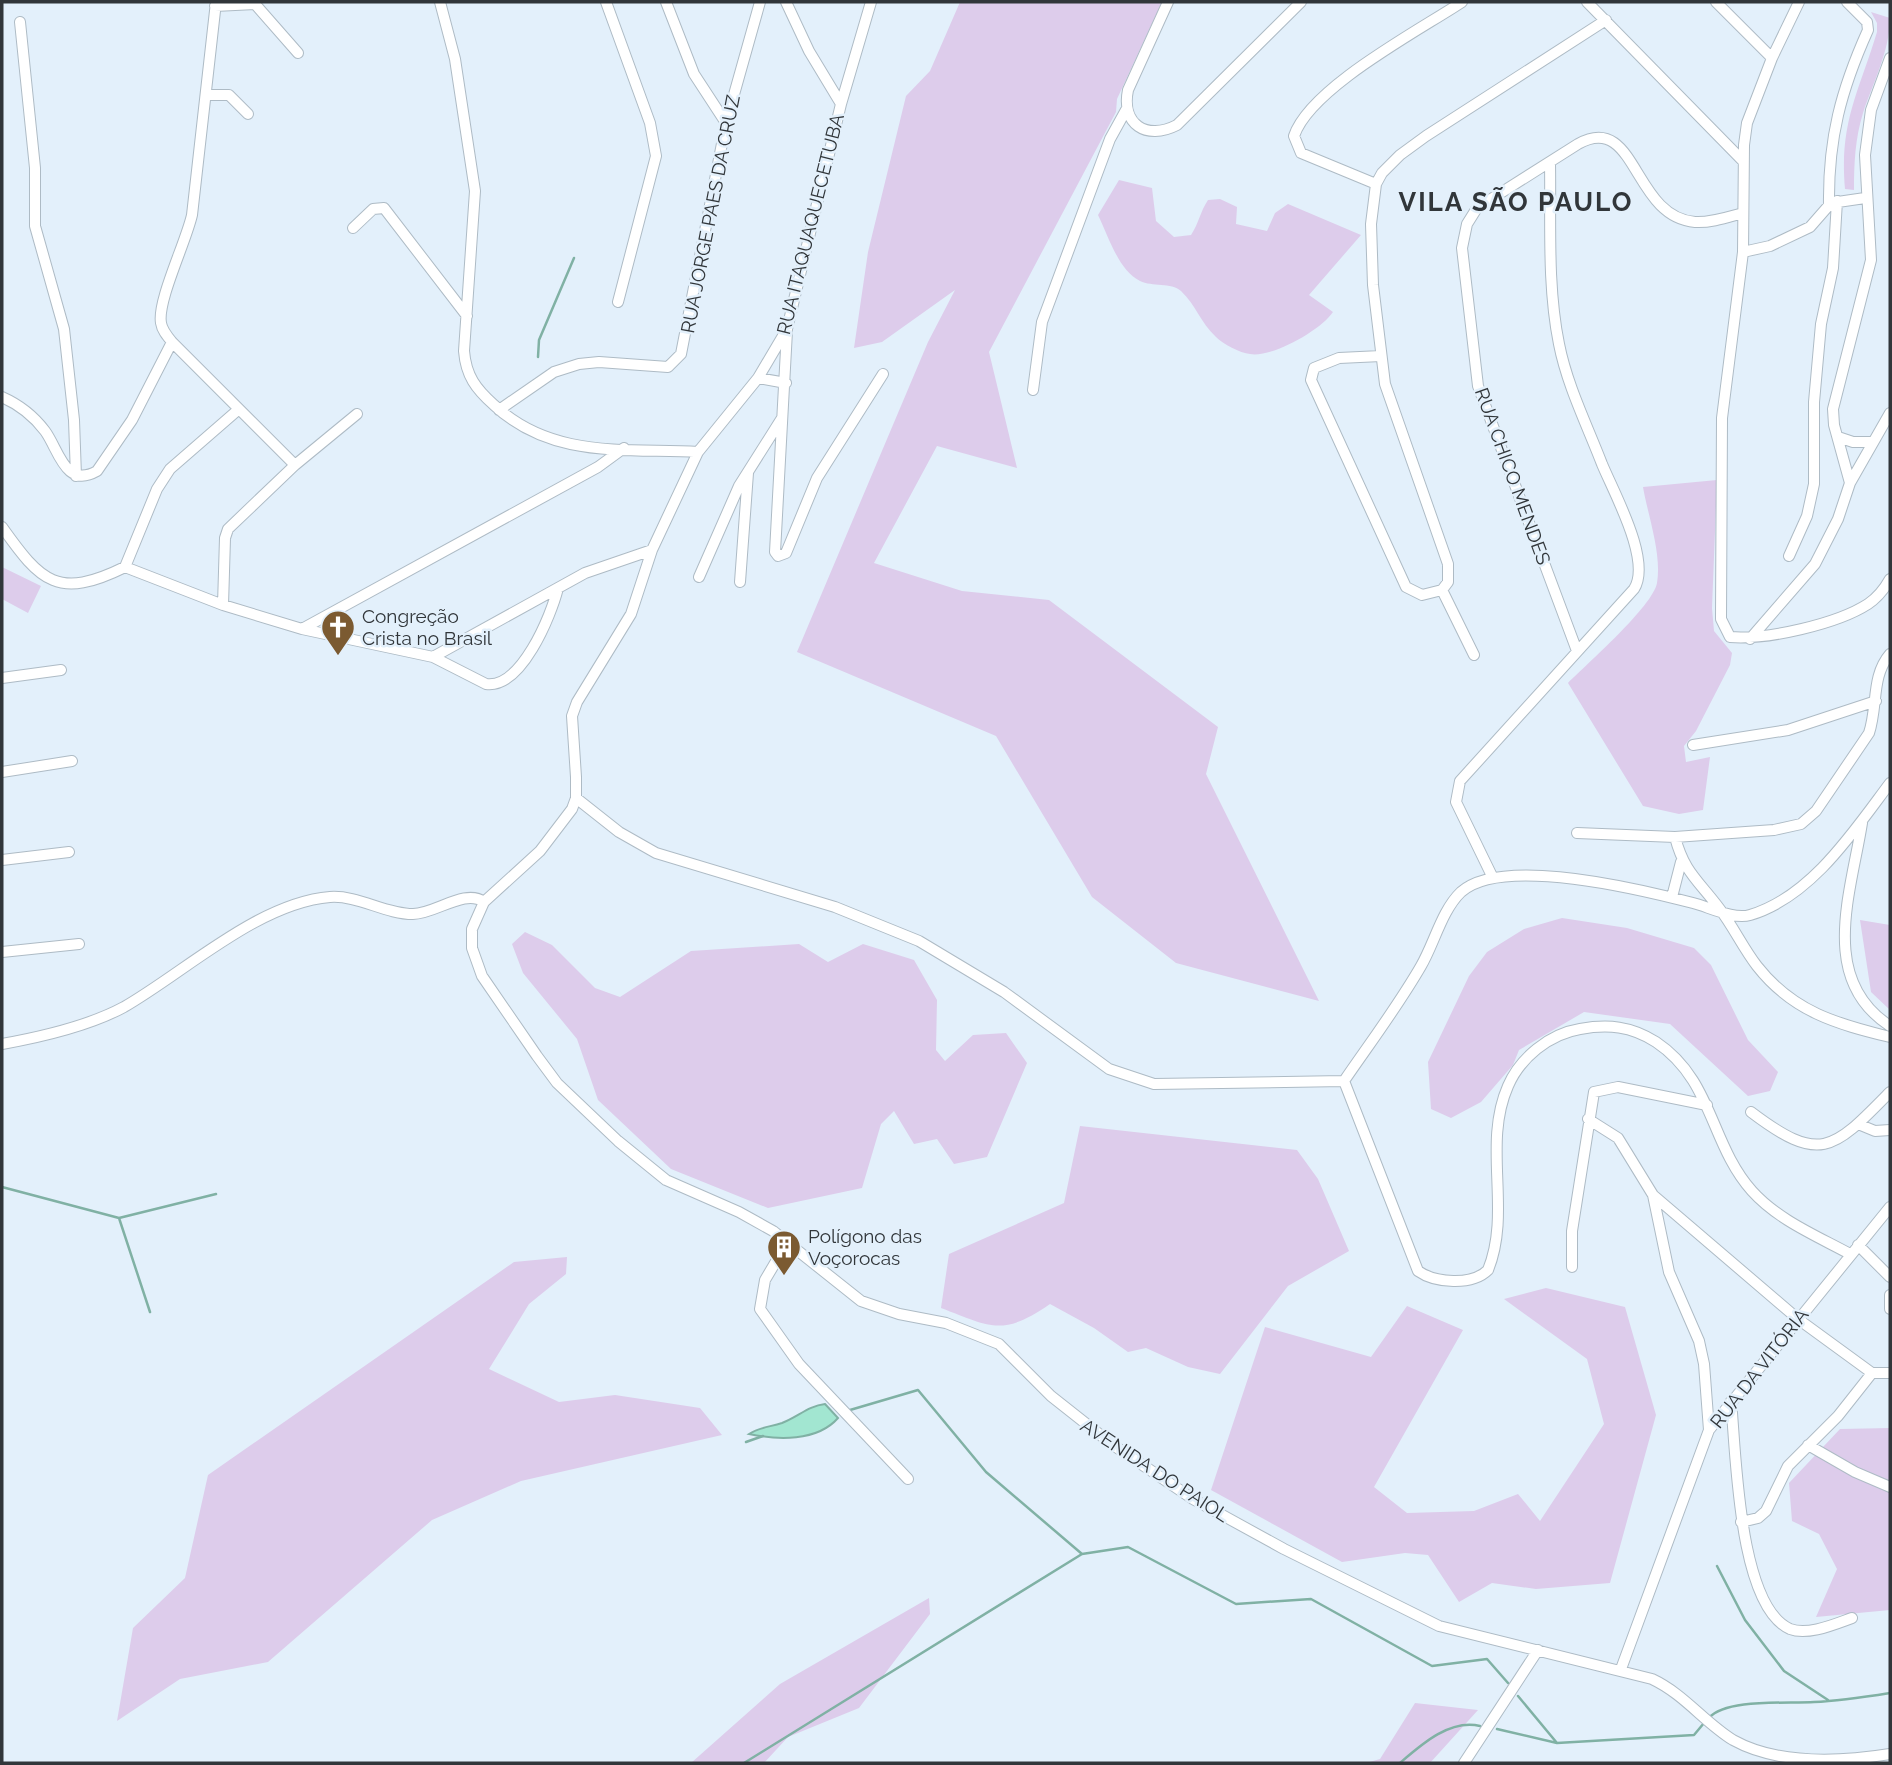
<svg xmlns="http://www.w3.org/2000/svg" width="1892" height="1765" viewBox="0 0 1892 1765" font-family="Raleway,sans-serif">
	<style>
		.green { fill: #ddcceb }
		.water { fill: #a2e6d1; stroke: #80b1a4; stroke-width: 2 }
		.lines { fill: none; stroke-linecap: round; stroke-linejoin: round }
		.stream { stroke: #80b1a4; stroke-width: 2.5 }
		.minor-casing { stroke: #aebbc5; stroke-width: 12 }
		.minor { stroke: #fff; stroke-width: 10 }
		.labels { text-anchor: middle; stroke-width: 5; stroke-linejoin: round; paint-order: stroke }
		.street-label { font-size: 19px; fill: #31363a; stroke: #e3f0fb }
		.poi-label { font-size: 19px; fill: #31363a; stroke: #e3f0fb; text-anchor: start }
		.district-label { font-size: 26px; font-weight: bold; letter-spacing: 2px; fill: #31363a; stroke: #e3f0fb }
	</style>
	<rect width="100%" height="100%" fill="#e3f0fb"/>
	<path class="green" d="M960,2H1162L1117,99L1116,112L989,352L1017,468L937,446L874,563L962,591L1049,600L1218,727L1206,774L1319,1001L1176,963L1092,897L996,736L797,652L928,342L955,290L882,342L854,348L868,252L906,96L930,71Z
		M1871,12L1890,18C1890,50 1873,83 1863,113C1855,139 1854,164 1854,190L1845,189C1839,122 1859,92 1877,32V23Z
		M1119,180L1152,188L1156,221L1174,237L1191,235C1199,223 1200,212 1208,200L1220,199L1237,207L1236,224L1267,231L1275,213L1288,204L1361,235L1309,295L1333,312C1321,330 1272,358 1250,354C1240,353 1223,344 1216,337C1200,322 1196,305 1181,291C1171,282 1152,287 1140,281C1118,270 1108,235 1098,215Z
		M1717,480L1712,608L1714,631L1732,653L1730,665L1696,731L1684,746L1686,762L1710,757L1703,810L1679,814L1643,806L1568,683C1587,664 1653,606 1657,583C1662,554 1648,516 1643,487Z
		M2,567L41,586L28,613L2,599Z
		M1562,918L1627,928L1694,948L1711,965L1748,1040L1778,1072L1770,1091L1748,1096L1670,1024L1584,1012L1519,1050L1513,1065L1481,1102L1451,1118L1431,1109L1428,1062L1469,976L1487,952L1524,929Z
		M1860,920L1890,925V1010L1871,992Z
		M525,932L552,945L595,988L620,997L691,951L799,944L828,962L863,944L914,960L937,1000L936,1050L945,1061L973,1035L1006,1033L1027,1063L987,1157L954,1164L937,1139L914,1144L894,1111L881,1124L862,1188L768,1208L671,1169L598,1100L577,1039L523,973L512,944Z
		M1080,1126L1297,1150L1318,1179L1349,1251L1288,1286L1220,1374L1188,1367L1146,1348L1128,1352L1094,1328L1050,1304C1002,1337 991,1327 941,1308L949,1254L1064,1203Z
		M567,1257L566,1274L529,1304L489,1369L559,1402L615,1395L700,1408L722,1435L521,1481L432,1520L268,1662L180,1679L117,1721L133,1628L185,1578L208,1475L514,1262Z
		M1546,1288L1625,1307L1656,1415L1610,1583L1536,1589L1492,1583L1459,1602L1428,1555L1405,1553L1342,1562L1211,1490L1265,1327L1371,1357L1407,1306L1463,1330L1374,1487L1407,1513L1474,1511L1518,1494L1540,1521L1604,1424L1587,1359L1504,1299Z
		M1890,1428V1610L1816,1617L1837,1569L1819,1534L1792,1521L1789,1483L1840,1429Z
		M929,1598L930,1614L859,1708L788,1737L764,1763H691L780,1684Z
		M1415,1703L1478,1710L1430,1763H1366L1380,1759Z"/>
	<path class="water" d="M825,1404L838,1418C817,1442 777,1440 749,1434C760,1427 770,1427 782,1423C798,1417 808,1406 825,1404Z"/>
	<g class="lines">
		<path class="stream" d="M538,357L539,340L574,258
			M2,1187L119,1218L216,1194
			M119,1218L150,1312
			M850,1410L918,1390L986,1472L1082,1554L1128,1547L1236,1604L1311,1599L1432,1666L1487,1659L1508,1683
			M746,1442L763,1436
			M1717,1566L1745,1620L1784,1671L1828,1700
			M1518,1696L1557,1743
			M1709,1718C1726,1698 1789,1704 1814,1702C1840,1701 1865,1697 1890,1693
			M1497,1729L1557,1743L1694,1735L1704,1723
			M744,1763L1082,1554
			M1400,1763C1422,1744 1450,1719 1480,1726"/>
		<g class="minor-casing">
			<path id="minor" d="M216,2L192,215C186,242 157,301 161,323C162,330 167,336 172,342L295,465
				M440,2L455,59L475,191L464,351C466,376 476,389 494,405C552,459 624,448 698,452
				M606,2L650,123L656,156L618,302
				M666,2L694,74L726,123
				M786,2L809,51L841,104
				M871,2L841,104L787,329L758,378L698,452L652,550L631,614L577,702L572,716L576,777V798L572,809L540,851L484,902L472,929V948L482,976L537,1056L557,1083L618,1141L666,1180L739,1212L773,1231L861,1301L899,1314L946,1323L999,1344L1051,1396L1113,1445L1193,1499L1284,1549L1439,1626L1652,1679C1684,1694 1704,1722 1733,1740C1778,1765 1840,1762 1890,1754
				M1168,2L1128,90C1121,124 1146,141 1177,125L1301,2
				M1587,2L1743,161
				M1716,2L1772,58
				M1799,2L1772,58L1747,123L1744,145L1743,252L1722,418L1721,619L1730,637C1767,640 1837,624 1868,604C1877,598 1885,588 1890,579
				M215,6L255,4L298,53
				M20,22L35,168V226L64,329L74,420L76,476
				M207,95H229L248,114
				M1376,184L1301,153L1294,136C1310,88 1418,31 1462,2
				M1829,205C1828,139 1841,90 1868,30L1867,22L1847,2
				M353,228L373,209L384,208L467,316
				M1743,252L1770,246L1810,227L1831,203L1865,198
				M787,331L775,552L778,556L786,553L817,478L883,374
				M1381,356L1339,358L1314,368L1311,380L1406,587L1422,595L1442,590
				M758,378L786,383
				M1033,390L1042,322L1110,139L1126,110
				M2,397C20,405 33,415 45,431C59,450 65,489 97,471L132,420L172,342
				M499,410L554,372L579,364L599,362L668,367L681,354L726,123L760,2
				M1838,437L1853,442H1872
				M1850,483L1834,425L1833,409L1871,260L1865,155L1871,110L1890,58
				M2,527C41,582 58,600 125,567L223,605L302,629L433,657L486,684C521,689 551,616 558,588
				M1789,556L1807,516L1814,484V402L1821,324L1833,268L1837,201
				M125,567L157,489L170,469L239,409
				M699,577L739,486L782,418
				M740,582L748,473
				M223,605L225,538L228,529L295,465L357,414
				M302,629L598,467L624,448
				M1750,639L1815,564L1838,519L1850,483L1890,413
				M1577,651L1478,386L1462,248L1467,224L1477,208L1578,144C1637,111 1632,217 1695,222C1711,223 1728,217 1743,213
				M1474,655L1442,590L1448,582V564L1385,384L1373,285L1371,224L1376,184L1382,173L1400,155L1426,136L1606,20
				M433,657L585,573L652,550
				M2,678L61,670
				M1693,745L1788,730L1876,701
				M2,772L72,761
				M576,798L619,832L656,853L835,907L919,941L1004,992L1109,1069L1154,1084L1344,1081
				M1862,823C1851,893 1818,979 1890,1026
				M1577,833L1675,837L1774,830L1801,824L1816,811L1869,733C1878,706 1871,676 1890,654
				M1675,837C1684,872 1698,880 1719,908C1733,926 1743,948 1757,966C1793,1012 1837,1024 1890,1037
				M2,860L69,852
				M1492,876L1456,802L1460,781L1634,589C1652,561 1614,493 1602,464C1587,425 1567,385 1559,344C1547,285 1551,221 1550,162
				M1672,897L1681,862
				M2,952L79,944
				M2,1044C41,1037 89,1026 124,1007C185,972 258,903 330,897C358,895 385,914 413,914C435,914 465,888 484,902
				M1344,1081L1418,1271C1435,1283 1472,1286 1488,1270C1512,1211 1482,1145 1508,1086C1520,1058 1549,1034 1580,1029C1608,1024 1631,1026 1656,1042C1713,1080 1710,1144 1752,1191C1778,1220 1817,1236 1850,1254
				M1344,1081C1370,1043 1398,1006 1421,966C1434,944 1442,910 1461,892C1502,855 1643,890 1693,903C1709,907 1734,920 1750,915C1811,897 1854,831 1890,783
				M1751,1112C1821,1165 1833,1150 1890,1092
				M1588,1119L1618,1138L1653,1195L1669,1272L1699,1341L1704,1364L1709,1430
				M1858,1124L1875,1131L1890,1130
				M1653,1195L1798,1319L1872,1373H1890
				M788,1241L765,1280L760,1309L799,1364L908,1479
				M1858,1245L1890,1277
				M1572,1267V1231L1594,1092L1618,1087L1707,1105
				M1890,1295V1309
				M1731,1401C1736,1451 1738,1606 1790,1629C1808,1636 1835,1624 1852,1618
				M1808,1445L1855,1472L1890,1487
				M1741,1522L1758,1518L1766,1511L1788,1466L1838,1416L1872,1373
				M1621,1669L1709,1430L1890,1207
				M1464,1763L1538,1650"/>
		</g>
		<use href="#minor" class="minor"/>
	</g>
	<defs>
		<g id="church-pin" transform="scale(1.75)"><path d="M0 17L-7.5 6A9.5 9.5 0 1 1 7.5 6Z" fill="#7b5a31" stroke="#e3f0fb"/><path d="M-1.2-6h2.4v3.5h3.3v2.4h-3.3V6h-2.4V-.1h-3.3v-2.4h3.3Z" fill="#fff"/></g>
		<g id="building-pin" transform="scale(1.75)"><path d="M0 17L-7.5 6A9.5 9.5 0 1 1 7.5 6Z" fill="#7b5a31" stroke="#e3f0fb"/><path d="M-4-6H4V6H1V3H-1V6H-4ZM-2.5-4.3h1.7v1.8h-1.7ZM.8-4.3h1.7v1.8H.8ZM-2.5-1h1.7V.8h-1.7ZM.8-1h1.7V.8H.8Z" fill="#fff"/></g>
	</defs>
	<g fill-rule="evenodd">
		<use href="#church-pin" x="338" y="627"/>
		<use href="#building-pin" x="784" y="1247"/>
	</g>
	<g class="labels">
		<g class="street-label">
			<text transform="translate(710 214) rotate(-79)" y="7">RUA JORGE PAES DA CRUZ</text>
			<text transform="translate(810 224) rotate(-76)" y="7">RUA ITAQUAQUECETUBA</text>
			<text transform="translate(1513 476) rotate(70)" y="7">RUA CHICO MENDES</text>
			<text transform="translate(1759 1368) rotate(-52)" y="7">RUA DA VITÓRIA</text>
			<text transform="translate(1155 1470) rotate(33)" y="7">AVENIDA DO PAIOL</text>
		</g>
		<g class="poi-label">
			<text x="362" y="623">Congreção<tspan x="362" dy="22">Crista no Brasil</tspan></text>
			<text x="808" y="1243">Polígono das<tspan x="808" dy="22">Voçorocas</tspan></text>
		</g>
		<g class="district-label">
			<text x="1516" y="211">VILA SÃO PAULO</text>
		</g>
	</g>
	<rect width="1892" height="1765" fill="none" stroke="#31363a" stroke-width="7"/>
</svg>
